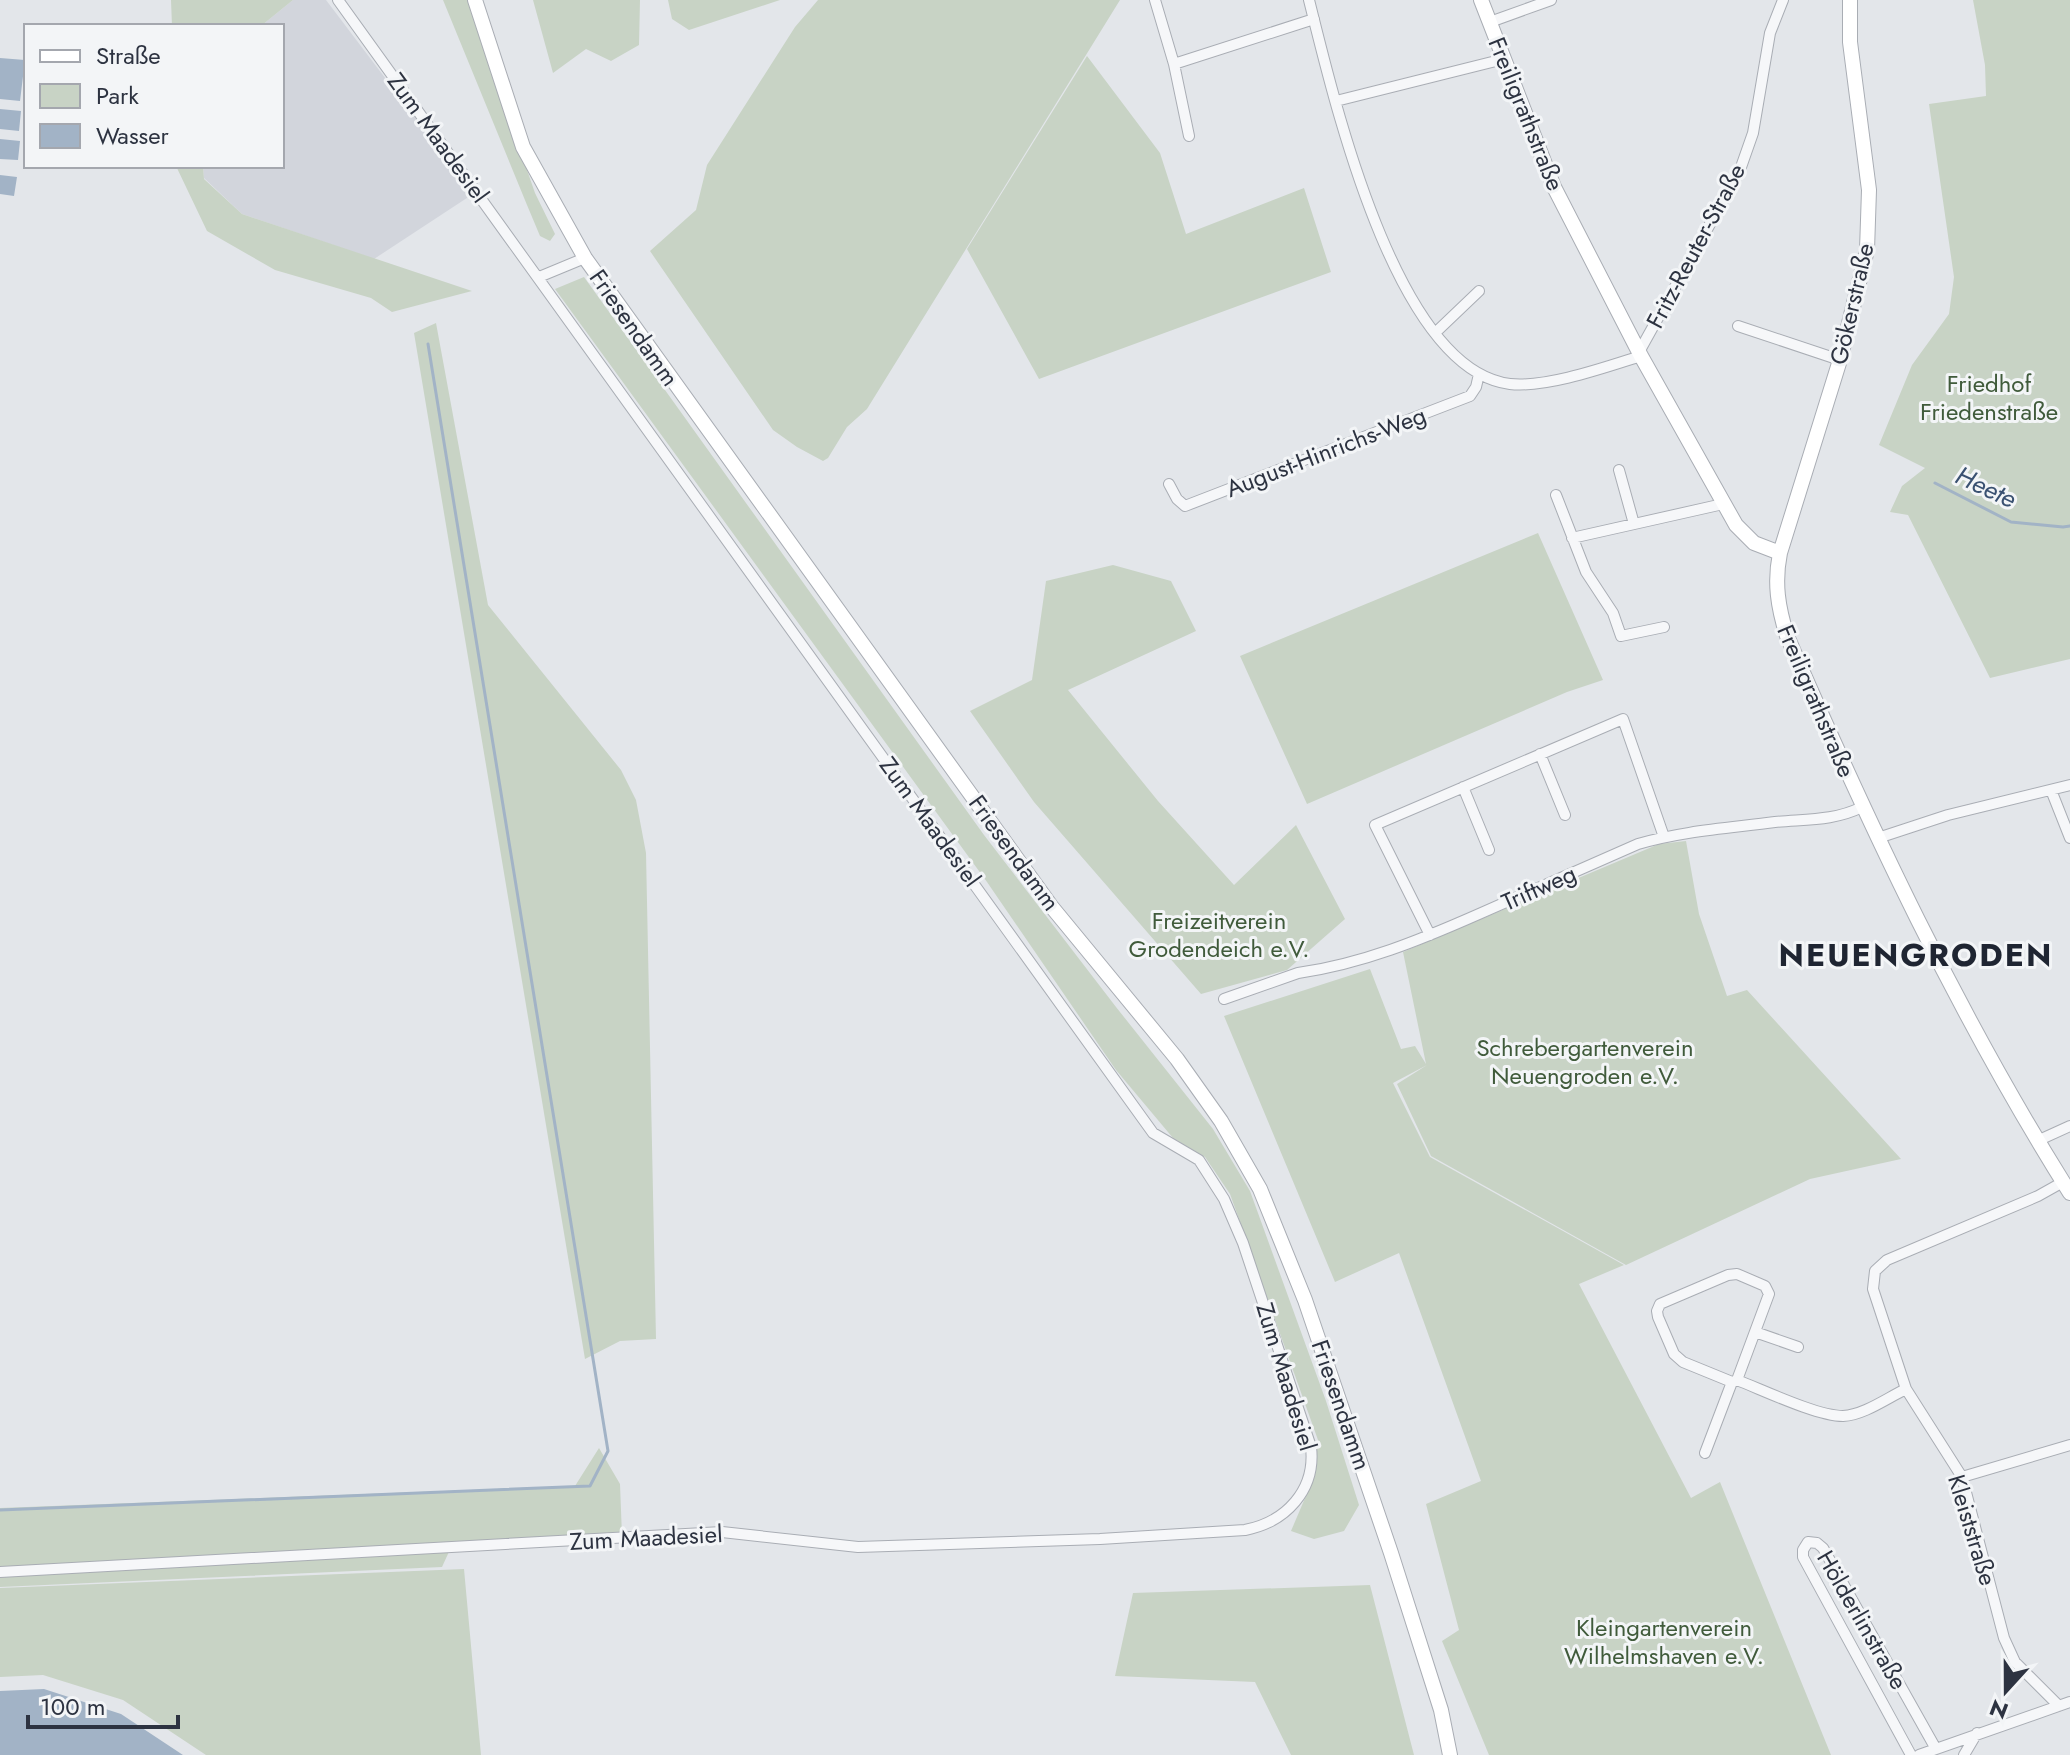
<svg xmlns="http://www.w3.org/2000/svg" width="2070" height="1755" viewBox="0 0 2070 1755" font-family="Jost,sans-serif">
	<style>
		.built { fill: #d2d5dc }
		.green { fill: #c8d3c5 }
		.water { fill: #a2b3c6 }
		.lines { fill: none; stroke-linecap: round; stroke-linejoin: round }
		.stream { stroke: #a2b3c6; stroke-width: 3 }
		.street-casing { stroke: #a9adb4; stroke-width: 12 }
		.secondary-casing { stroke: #a9adb4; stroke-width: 16 }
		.street { stroke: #f6f7f9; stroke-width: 10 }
		.secondary { stroke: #fff; stroke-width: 14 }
		.labels { text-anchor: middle; stroke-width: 6; stroke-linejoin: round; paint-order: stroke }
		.street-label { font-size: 24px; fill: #2d3341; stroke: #f3f5f7 }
		.park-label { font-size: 24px; fill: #405b3b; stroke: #f3f5f7 }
		.water-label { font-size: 26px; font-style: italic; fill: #3a5171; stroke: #f3f5f7 }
		.district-label { font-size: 32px; font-weight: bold; letter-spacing: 2px; fill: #1f2532; stroke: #f3f5f7 }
	</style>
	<rect width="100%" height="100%" fill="#e3e6ea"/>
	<path class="built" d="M293,0H326L473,194L374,259L242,214L204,178L203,166H282V26H261Z"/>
	<path class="green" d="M171,0H293L261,26H172Z
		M443,0H468L535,193L555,234L550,241L540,236L527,205Z
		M533,0H640L639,45L611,61L586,49L553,73Z
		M668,0H780L689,30L672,19Z
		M818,0H1120L867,409L847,427L828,458L823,461L797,447L773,430L650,251L696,210L707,165L795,27Z
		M1973,0H2070V659L1990,678L1908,515L1890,512L1902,486L1925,468L1879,445L1912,365L1949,314L1954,277L1929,104L1986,96L1985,65Z
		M1087,56L1160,153L1186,234L1304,188L1331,272L1039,379L967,249Z
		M176,166H203L204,179L242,214L472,291L392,312L371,298L275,270L207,231Z
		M584,277L984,835L1116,1007L1213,1129L1250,1191L1326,1401L1359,1505L1344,1531L1314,1539L1291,1531L1314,1477L1318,1440L1230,1194L1205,1157L1173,1138L1116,1070L987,882L555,289Z
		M436,323L488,605L621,770L636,800L646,853L656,1339L620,1341L585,1359L414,333Z
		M1538,533L1603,680L1567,692L1307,804L1240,656Z
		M1113,565L1171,581L1196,631L1068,690L1158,801L1234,885L1296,825L1345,919L1287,970L1201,994L1034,802L970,711L1032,680L1046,581Z
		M1686,841L1699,914L1727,996L1747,990L1901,1159L1810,1179L1626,1265L1431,1156L1397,1084L1427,1065L1393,1083L1430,1157L1624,1265L1579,1284L1691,1498L1720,1482L1831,1755H1489L1442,1641L1459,1630L1426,1504L1481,1481L1399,1253L1335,1282L1224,1016L1370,969L1401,1049L1415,1046L1426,1064L1403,952L1659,844Z
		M599,1448L620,1484L622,1536L453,1543L442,1567L0,1587V1508L575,1486Z
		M464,1569L481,1755H206L123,1700L43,1675L0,1677V1588Z
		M1370,1585L1414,1755H1291L1255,1682L1115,1676L1133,1593Z"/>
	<path class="water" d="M0,58L25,60L20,101L0,99Z
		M0,109L21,111L19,131L0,129Z
		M0,139L20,141L18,160L0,159Z
		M0,175L17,177L14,196L0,194Z
		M44,1689L121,1714L183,1755H0V1691Z"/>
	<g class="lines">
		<path class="stream" d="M1935,483L2011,522L2063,527L2070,526
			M0,1510L590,1486L608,1451L428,344"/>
		<g class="street-casing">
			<path id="street" d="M1155,0L1174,64L1189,136
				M1309,0C1333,95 1395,370 1510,384C1547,388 1606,367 1641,356
				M1490,22L1551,0
				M1174,64L1314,19
				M1336,101L1504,59
				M539,277L585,258
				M1738,326L1840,360
				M1435,333L1479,291
				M1639,352L1740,170L1753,133L1770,33L1783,0
				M1619,470L1634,524
				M1169,484L1177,499L1185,506L1470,396L1476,387L1479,374
				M1556,495L1586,572L1613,613L1621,636L1664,627
				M1572,538L1723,504
				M1540,754L1565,815
				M1463,787L1489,850
				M2051,790L2070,838
				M1878,838L1948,815L2070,785
				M1430,935L1375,825L1623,719L1664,837
				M1224,999L1298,973C1362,964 1420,940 1479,914C1532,891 1585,867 1638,844C1682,831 1730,828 1775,822C1806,819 1834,821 1862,807
				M2037,1141L2070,1126
				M1755,1332L1798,1347
				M1737,1380L1732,1382L1683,1362L1674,1354L1658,1317L1657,1311L1660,1304L1728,1275L1737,1274L1765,1286L1769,1294L1737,1380C1763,1390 1817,1416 1843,1416C1864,1415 1887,1398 1906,1389
				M1705,1453L1732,1382
				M1962,1477L2070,1445
				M0,1572L722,1532L858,1547L1100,1539L1245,1530C1286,1522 1316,1490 1311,1447L1243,1243L1224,1199L1199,1160L1153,1133L338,0
				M2059,1706L2015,1662L2004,1638L1962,1477L1906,1389L1873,1289L1875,1271L1887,1260L2038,1196L2063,1182
				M1911,1755L1803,1557V1550L1808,1542L1817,1543L1823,1548L1936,1749
				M1919,1755L2070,1702
				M1964,1755L1977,1733"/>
		</g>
		<g class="secondary-casing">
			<path id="secondary" d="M475,0L523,147L585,258L1051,906L1177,1059L1221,1121L1260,1189L1305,1300L1391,1553L1441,1710L1450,1755
				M1481,0L1554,187L1641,356L1736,525L1754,543L1780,553
				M1850,0V42L1869,190L1867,250L1840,360L1780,553C1774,583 1778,607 1787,636C1870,827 1959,1017 2070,1193"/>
		</g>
		<use href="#street" class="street"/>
		<use href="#secondary" class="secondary"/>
	</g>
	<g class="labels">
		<g class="street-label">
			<text transform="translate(1526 114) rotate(68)" y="8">Freiligrathstraße</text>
			<text transform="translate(438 138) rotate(54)" y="8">Zum Maadesiel</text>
			<text transform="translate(1696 246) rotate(-62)" y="8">Fritz-Reuter-Straße</text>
			<text transform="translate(1852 304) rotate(-77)" y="8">Gökerstraße</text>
			<text transform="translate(634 328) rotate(55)" y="8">Friesendamm</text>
			<text transform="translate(1326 452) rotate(-21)" y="8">August-Hinrichs-Weg</text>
			<text transform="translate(1816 701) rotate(67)" y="8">Freiligrathstraße</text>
			<text transform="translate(930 822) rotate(54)" y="8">Zum Maadesiel</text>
			<text transform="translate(1014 853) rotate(54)" y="8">Friesendamm</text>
			<text transform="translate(1539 888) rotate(-24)" y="8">Triftweg</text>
			<text transform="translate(1286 1377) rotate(73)" y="8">Zum Maadesiel</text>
			<text transform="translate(1341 1405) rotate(71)" y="8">Friesendamm</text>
			<text transform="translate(1972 1530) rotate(73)" y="8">Kleiststraße</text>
			<text transform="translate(646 1538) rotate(-3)" y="8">Zum Maadesiel</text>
			<text transform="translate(1862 1620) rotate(60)" y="8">Hölderlinstraße</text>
		</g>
		<g class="park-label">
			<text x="1989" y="392">Friedhof<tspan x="1989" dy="28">Friedenstraße</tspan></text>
			<text x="1219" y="929">Freizeitverein<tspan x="1219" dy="28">Grodendeich e.V.</tspan></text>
			<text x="1585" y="1056">Schrebergartenverein<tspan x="1585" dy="28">Neuengroden e.V.</tspan></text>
			<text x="1664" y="1636">Kleingartenverein<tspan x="1664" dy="28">Wilhelmshaven e.V.</tspan></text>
		</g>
		<g class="water-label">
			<text transform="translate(1986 487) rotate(25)" y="9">Heete</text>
		</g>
		<g class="district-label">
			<text x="1916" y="966">NEUENGRODEN</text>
		</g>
	</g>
	<rect x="24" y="24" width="260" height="144" fill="#f3f5f7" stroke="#a4a7ae" stroke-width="2"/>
	<rect x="40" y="50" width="40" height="12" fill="#ffffff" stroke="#a4a7ae" stroke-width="2"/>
	<text x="96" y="64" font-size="24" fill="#2d3341">Straße</text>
	<rect x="40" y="84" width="40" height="24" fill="#c8d3c5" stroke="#a4a7ae" stroke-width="2"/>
	<text x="96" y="104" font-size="24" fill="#2d3341">Park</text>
	<rect x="40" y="124" width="40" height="24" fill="#a2b3c6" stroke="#a4a7ae" stroke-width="2"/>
	<text x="96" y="144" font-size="24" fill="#2d3341">Wasser</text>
	<g transform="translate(2006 1691) rotate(201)" stroke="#f3f5f7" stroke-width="6" paint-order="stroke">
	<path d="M0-6L14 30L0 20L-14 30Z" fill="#2d3341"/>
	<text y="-12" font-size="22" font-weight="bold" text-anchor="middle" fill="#2d3341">N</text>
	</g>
	<path d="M28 1715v12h150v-12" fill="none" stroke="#2d3341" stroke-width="4"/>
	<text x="40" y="1715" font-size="24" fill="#2d3341" stroke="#f3f5f7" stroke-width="6" paint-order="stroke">100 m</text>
</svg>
